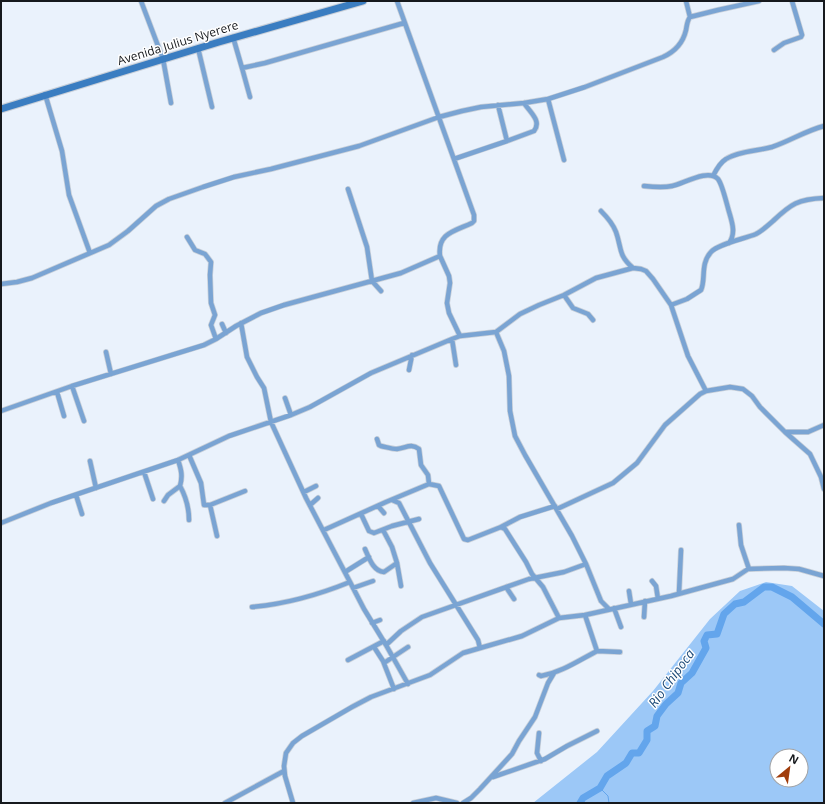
<svg xmlns="http://www.w3.org/2000/svg" width="825" height="804" viewBox="0 0 825 804" font-family="'Open Sans',sans-serif">
	<style>
		.green { fill: #9cc8f7; fill-rule: evenodd }
		.lines { fill: none; stroke-linecap: round; stroke-linejoin: round }
		.stream { stroke: #63a5ec; stroke-width: 1 }
		.river { stroke: #63a5ec; stroke-width: 7 }
		.street-casing { stroke: #c8cfd8; stroke-width: 6 }
		.secondary-casing { stroke: #c8cfd8; stroke-width: 9 }
		.street { stroke: #7aa4d3; stroke-width: 4.5 }
		.secondary { stroke: #3a7dc1; stroke-width: 7 }
		.labels { text-anchor: middle; stroke-width: 3; stroke-linejoin: round; paint-order: stroke }
		.street-label { font-size: 12px; fill: #16191d; stroke: #fff }
		.water-label { font-size: 13px; font-style: italic; fill: #1b4977; stroke: #fff }
	</style>
	<rect width="100%" height="100%" fill="#eaf2fc"/>
	<path class="green" d="M766,582L792,586L824,611V803H533L597,752L653,691L710,619L740,591ZM777,756H801V780H777Z"/>
	<g class="lines">
		<path class="stream" d="M600,788L608,796L609,803"/>
		<path class="river" d="M580,803L583,798L600,788L607,776L626,763L632,753H639L647,740V731L655,726L657,716L666,704L678,693L681,683L692,673L706,648L704,641L707,635L717,634L724,614L735,604L744,602L764,587H772L792,597L824,624"/>
		<g class="street-casing">
			<path id="street" d="M141,1L163,59L171,103
				M690,17L718,10L759,1
				M233,37L242,68L265,63L404,23
				M198,48L212,107
				M774,50L784,43L801,37L802,35L792,1
				M242,68L250,97
				M45,94L62,151L69,195L90,253
				M548,99L564,160
				M507,141L534,131C542,121 530,112 524,103
				M454,159L507,141L498,105
				M713,176C716,170 721,162 726,159C738,151 758,151 772,147C790,141 805,131 824,126
				M644,186C653,187 663,188 672,186C683,184 708,168 718,179C722,184 726,201 728,208C731,220 737,232 729,243
				M348,189L367,247L372,281L381,291
				M601,211C607,217 613,224 616,232C622,249 618,255 633,268
				M187,237L195,250L205,254L211,262L210,275L211,303L215,315L211,325L216,339
				M440,256L449,276L450,283L447,303L449,313L460,336
				M1,284L17,282L32,278L109,245L128,231L156,206L169,199L203,187L234,177L271,169L359,146L439,117L462,111L481,107L524,103L548,99L585,87L663,57C674,52 683,43 686,30C687,25 687,21 690,17L686,1
				M564,295L573,308L588,314L593,320
				M671,305L687,299L701,290C706,279 700,264 711,252C718,244 744,239 756,234C762,231 767,226 773,221C791,204 798,199 824,198
				M241,323L247,357L257,377L264,388L271,422L306,498L350,582L364,609L386,645L408,684
				M222,324L226,333
				M496,332L520,314L539,305L564,295L596,278L633,268L641,269L646,271L653,279L671,305L688,356L706,391L730,387L743,389L752,396L760,407L785,432H808L824,425
				M452,339L456,365
				M106,352L111,374
				M409,370L412,355
				M72,386L84,421
				M57,392L64,416
				M285,398L291,415
				M1,411L72,386L204,345L216,339L236,326L261,313L284,305L401,273L440,256C437,233 455,231 472,223L474,221V215L397,1
				M785,432L810,454L821,477L824,489
				M377,439L379,445L381,446C386,447 392,449 397,449C406,448 411,443 419,449L421,465L428,475L429,484L439,486L464,539L468,540L501,527L505,529L526,562L532,574L543,587L559,618
				M189,455L201,483L204,505H210L245,491
				M178,460C181,469 183,476 180,486
				M90,461L96,488
				M144,472L153,499
				M304,492L316,486
				M76,495L82,514
				M392,500L399,503L430,563L478,640L480,648
				M164,501L168,495L180,486C186,497 189,507 189,520
				M210,505L217,536
				M310,505L318,498
				M378,506L384,513
				M557,509L613,483L637,463L665,425L700,394L706,391
				M361,514L369,531L374,533L392,526L419,519
				M1,523L51,503L178,460L229,436L291,415L310,407L371,373L452,339L460,336L496,332L504,351L509,376L510,411L515,436L525,455L572,536L586,564L601,601L609,609
				M739,525L741,545L749,569
				M501,527L520,517L555,506
				M324,530L386,502L429,484
				M383,530L392,547L397,563L401,586
				M365,549C369,558 373,571 384,572L397,563
				M345,572L369,557
				M652,581L656,586L658,599
				M506,587L514,599
				M353,588L373,581
				M629,591L631,604
				M679,593L681,550
				M252,607C286,604 318,595 350,582
				M614,608L621,627
				M644,617L645,601
				M372,623L380,620
				M386,645L401,631L422,617L529,579L564,572L586,564
				M374,647L383,661L394,689
				M597,651L620,652
				M348,660L384,641
				M384,663L408,647
				M539,675L541,676C562,672 578,661 597,651L585,615
				M539,733L537,753L541,761
				M493,777L545,759L567,746L597,731
				M225,803L284,771
				M293,803L285,776L284,766L286,753L293,743L302,736L352,707L371,697L430,675L463,653L522,636L559,618L585,615L671,596L733,579L748,569L784,568L799,569L824,576
				M413,803L436,798L457,803
				M463,803L471,798L480,789L512,754L519,741L535,717L548,683L554,673"/>
		</g>
		<g class="secondary-casing">
			<path id="secondary" d="M1,109L219,42L363,1"/>
		</g>
		<use href="#street" class="street"/>
		<use href="#secondary" class="secondary"/>
	</g>
	<g class="labels">
		<g class="street-label">
			<text transform="translate(178 43) rotate(-17)" y="4">Avenida Julius Nyerere</text>
		</g>
		<g class="water-label">
			<text transform="translate(671 678) rotate(-54)" y="5">Rio Chipoca</text>
		</g>
	</g>
	<rect width="825" height="804" fill="none" stroke="#16191d" stroke-width="4"/>
	<g transform="translate(789 768) rotate(29)"><circle r="19" fill="#ffffff" stroke="#a2a3a5"/>
	<path d="M0-3L7 15L0 10L-7 15Z" fill="#a03c0b"/>
	<text y="-6" font-size="11" font-weight="bold" text-anchor="middle" fill="#16191d">N</text>
	</g>
</svg>
